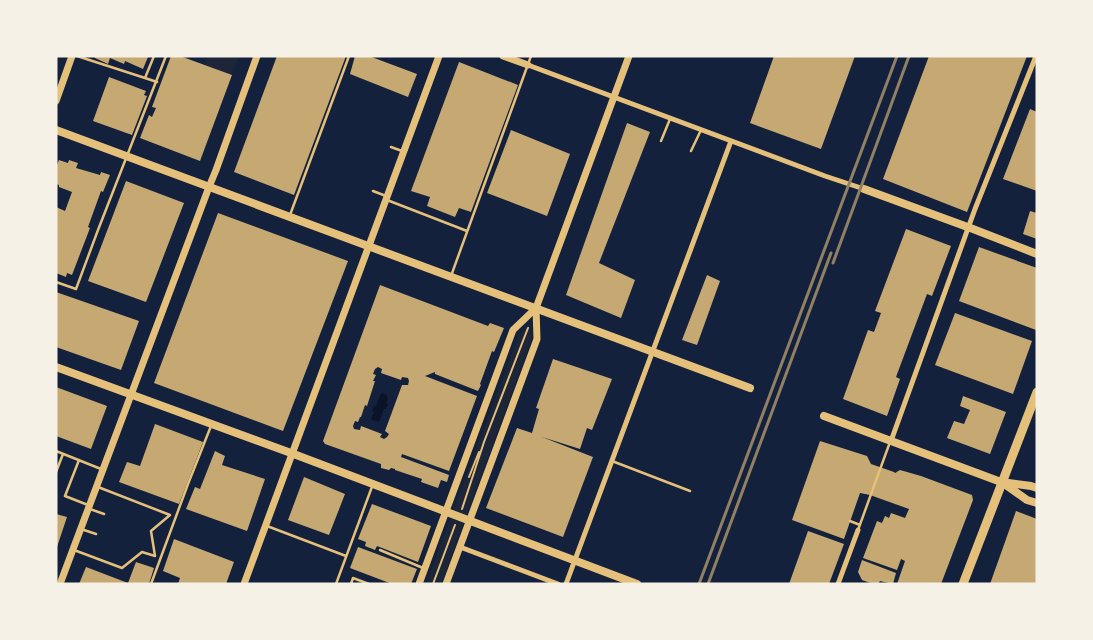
<svg xmlns="http://www.w3.org/2000/svg" width="1093" height="640" viewBox="0 0 1093 640" font-family="'Exo 2',sans-serif">
	<style>
		.green { fill: #1d2539 }
		.water { fill: #0b132b }
		.building { fill: #c6a872; fill-rule: evenodd }
		.lines { fill: none; stroke-linecap: round; stroke-linejoin: round }
		.path { stroke: #e5c07b; stroke-width: 2 }
		.service { stroke: #e5c07b; stroke-width: 2.5 }
		.minor { stroke: #e5c07b; stroke-width: 5 }
		.tertiary { stroke: #e5c07b; stroke-width: 7 }
		.secondary { stroke: #e5c07b; stroke-width: 8 }
		.primary { stroke: #e5c07b; stroke-width: 9 }
		.rail { stroke: #918062; stroke-width: 3 }
	</style>
	<rect width="100%" height="100%" fill="#14213d"/>
	<path class="green" d="M206,56H239L231,75L204,65Z
		M529,325L532,338L441,584H426L519,334Z"/>
	<path class="water" d="M382,393L387,395V397L388,398L386,403L388,404L386,409H384L379,422L371,419L374,412L372,411L374,406H376L380,395Z"/>
	<path class="building" d="M95,56H147L148,57L143,69L125,61L124,64L110,58L108,64L95,58Z
		M171,56H180L232,75L200,161L140,138L149,115L152,117L156,108L152,107Z
		M277,56H346L294,195L234,172Z
		M355,56H369L417,74L408,97L350,74Z
		M774,56H855L821,149L750,123Z
		M929,56H1027L967,212L883,179Z
		M459,62L518,85L471,212L459,208L455,217L427,206L430,197L411,191Z
		M109,77L146,91L144,95L147,96L132,135L93,121Z
		M1030,109L1037,112V191L1003,179Z
		M627,123L650,132L599,263L635,280L621,318L566,295Z
		M511,130L570,154L547,216L487,193Z
		M59,160L68,163L69,160L78,163L76,168L100,175L101,172L110,175L103,192L101,191L88,227L90,228L72,275L67,273L66,277L56,273V207L65,211L72,192L59,187V185L56,184V167Z
		M126,181L184,203L146,302L88,281Z
		M1030,211L1037,213V239L1023,234Z
		M218,213L348,261L283,431L154,383Z
		M906,229L951,246L932,296L927,294L896,377L900,379L887,416L843,399L868,330L874,332L881,313L875,311Z
		M979,247L1037,268L1036,330L959,301Z
		M707,275L720,281L697,345L682,340Z
		M380,285L488,326L490,323L504,328L494,352L492,351L480,384L481,385L478,391L435,374V372L425,376L477,396L449,471L402,454L401,457L449,475L447,482L441,480L438,488L421,482L422,479L395,470V469L391,468L389,470L381,468V464L325,444L323,441ZM378,367L382,369L381,373L401,380L402,377L408,378L409,381L408,385H402L385,431L389,434L387,437L384,439L380,437L382,434L361,426L360,430L354,429L353,426L355,421L358,422L360,417H361L365,405L367,406L375,381H373L376,375L373,374L375,369Z
		M56,292L139,321L121,370L56,347Z
		M955,313L1032,341L1013,394L935,365Z
		M553,359L612,379L592,430L587,428L580,449L542,437L593,457L563,537L486,508L517,428L532,433L539,409L536,408Z
		M56,387L107,406L91,449L56,436Z
		M963,396L1006,412L990,454L947,438L954,421L964,424L970,410L960,406Z
		M155,424L203,442L179,504L119,482L127,462L140,466Z
		M820,441L867,456L871,464L894,472L895,473L900,470L921,476L972,495L973,500L941,584H897L905,561L901,559L897,570L863,558L877,521L882,523L885,516L889,518L891,513L905,518L909,509L870,495L860,493L844,539L792,520Z
		M215,451L225,456L222,465L265,479L247,531L186,509L195,487L200,489Z
		M304,477L345,494L329,535L288,520Z
		M372,504L431,526L418,562L377,546L375,550L365,546L366,542L358,539Z
		M1016,511L1037,519V584H990Z
		M56,514L67,517L57,547H56Z
		M808,531L844,544L829,584H789Z
		M174,539L234,562L226,584H178L180,578L163,571Z
		M358,547L417,569L411,584H392L350,568Z
		M862,560L896,573L893,584L880,581L878,584H873L862,580L858,572Z
		M136,562L154,568L149,584H79L86,567L128,583Z"/>
	<g class="lines">
		<path class="path" d="M469,477L479,452
			M462,509L484,442L528,328
			M433,584L455,525"/>
		<path class="service" d="M77,56L145,78
			M154,56L145,78L157,82
			M661,141L670,119
			M391,147L402,151
			M691,151L701,130
			M373,191L386,196
			M387,200L467,231
			M290,215L349,56
			M451,276L531,56
			M56,282L76,289L98,230L166,56
			M56,451L101,469
			M79,460L65,496L88,505
			M612,461L690,491
			M56,472L63,454
			M90,509L104,514
			M850,521L860,525
			M267,526L346,556
			M81,529L96,534
			M858,530L890,442
			M74,550L122,568L142,552L155,556L151,531L170,515L98,487
			M380,550L423,568
			M151,584L188,484L211,426
			M336,584L373,484
			M351,584L353,578L369,584"/>
		<path class="minor" d="M528,65L825,176L864,189
			M891,441L975,209L1036,56
			M460,547L558,584
			M566,584L731,141
			M838,584L858,530"/>
		<path class="tertiary" d="M503,56L528,65
			M56,101L72,56
			M60,584L209,187L216,170L257,56
			M244,584L439,56
			M419,584L513,330L536,308
			M446,584L537,339L536,308L629,56"/>
		<path class="secondary" d="M56,130L750,388
			M864,189L973,229L1037,254
			M56,367L291,453L637,584
			M824,416L1001,482L1031,486L1037,488
			M1003,483L1027,500L1037,503"/>
		<path class="primary" d="M963,584L1037,392"/>
		<path class="rail" d="M833,263L909,56
			M699,584L897,56
			M708,584L831,253"/>
	</g>
	<rect width="1093" height="640" fill="none" stroke="#f6f1e7" stroke-width="115"/>
</svg>
